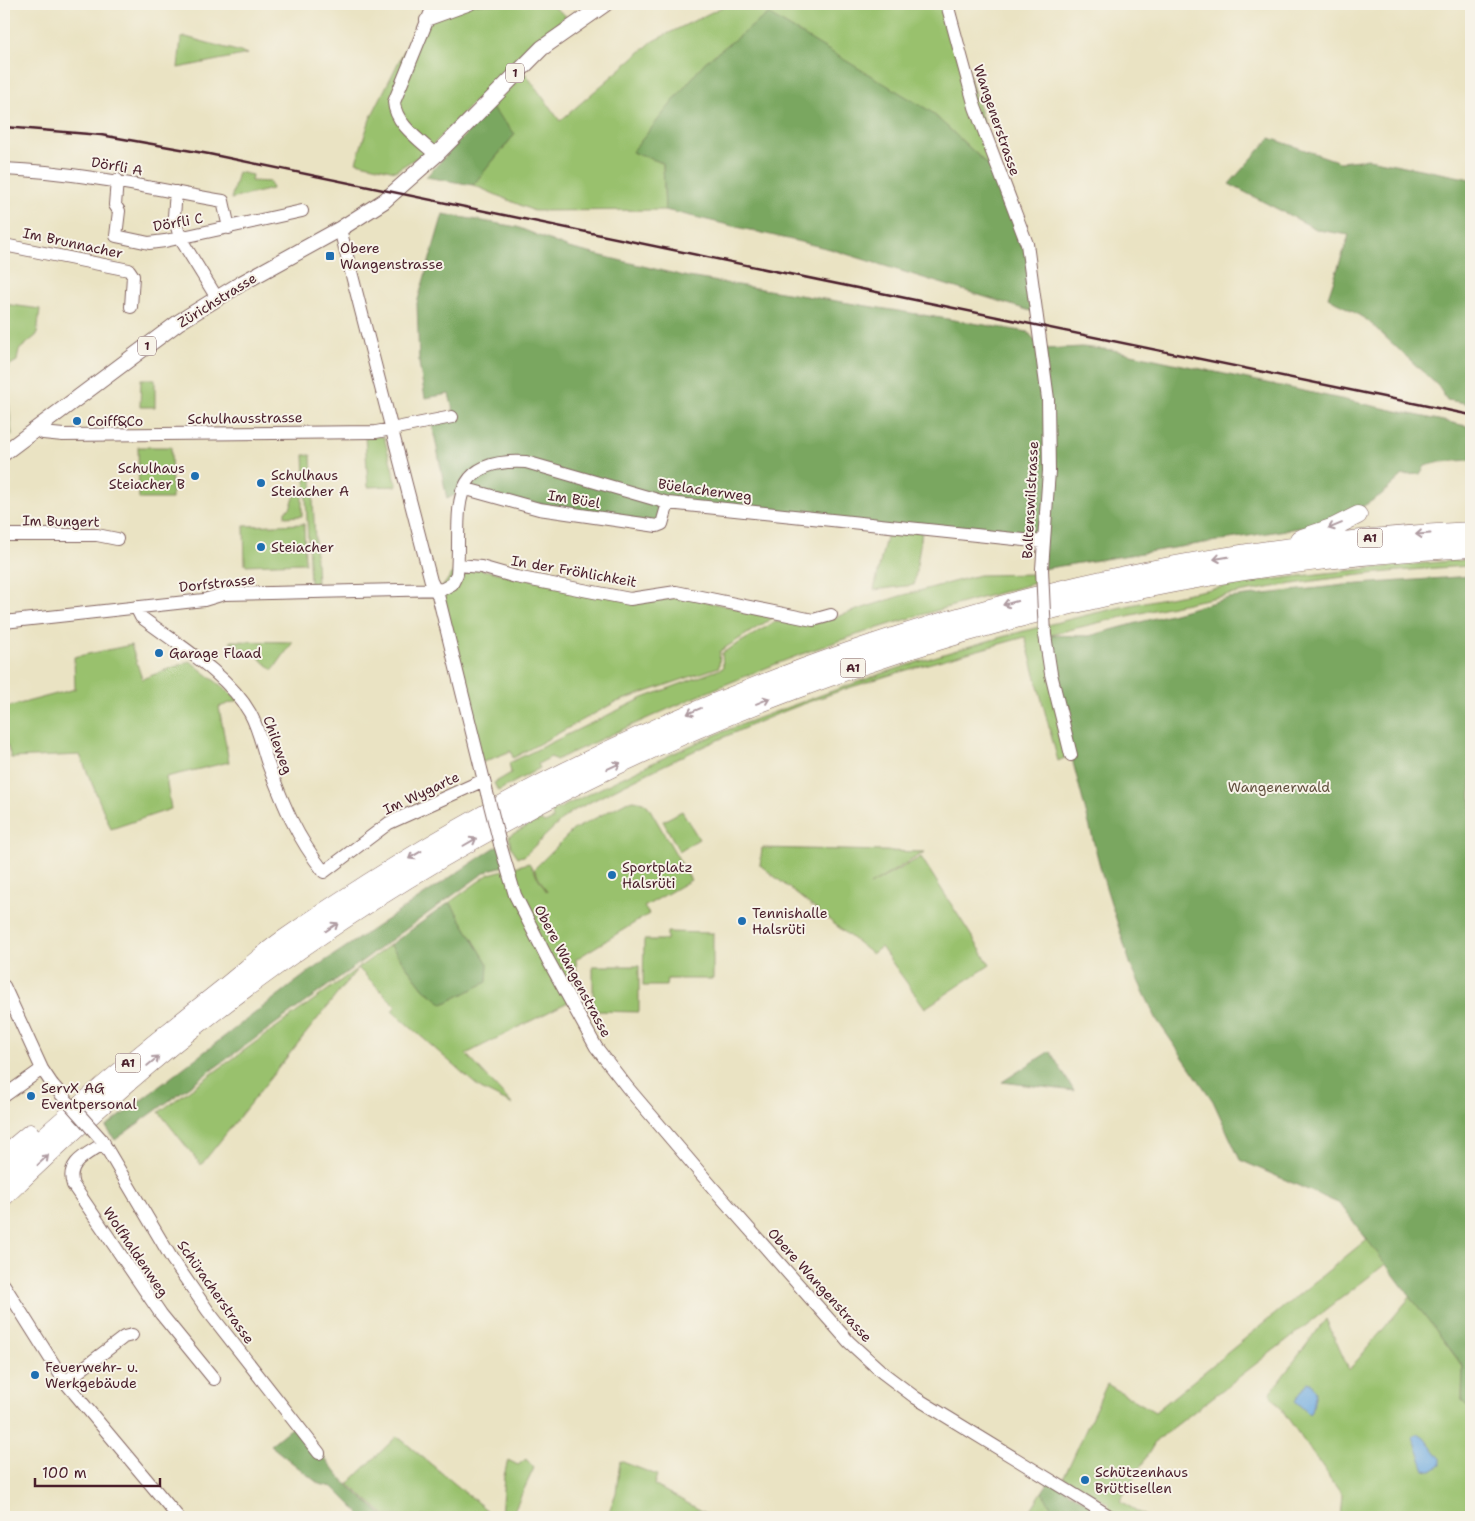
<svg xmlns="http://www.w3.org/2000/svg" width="1475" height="1521" viewBox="0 0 1475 1521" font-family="'Shantell Sans',sans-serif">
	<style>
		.green { fill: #99c16d; stroke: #72704c }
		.forest { fill: #7aa760; stroke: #626346 }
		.water { fill: #6fabe0; stroke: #5c6586 }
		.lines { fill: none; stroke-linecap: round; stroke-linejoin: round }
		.minor-casing { stroke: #826460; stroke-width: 14 }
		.major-casing { stroke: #826460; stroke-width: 17 }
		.highway-casing { stroke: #826460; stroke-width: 19 }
		.minor { stroke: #fff; stroke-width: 12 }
		.major { stroke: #fff; stroke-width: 15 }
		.highway { stroke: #fff; stroke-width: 18 }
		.rail { stroke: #4a1f2b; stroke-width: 2.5 }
		.minor-bridge-casing { stroke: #826460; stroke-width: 14; stroke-linecap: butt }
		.minor-bridge { stroke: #fff; stroke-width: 12 }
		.oneway { stroke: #ae9aa0 }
		.poi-dot { fill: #1f6fb2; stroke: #f7f3e8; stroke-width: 2 }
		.labels { text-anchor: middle; stroke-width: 4; stroke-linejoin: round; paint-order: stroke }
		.shield { fill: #f7f3e8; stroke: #7e5f64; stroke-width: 1 }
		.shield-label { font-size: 12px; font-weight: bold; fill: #4a1f2b }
		.street-label { font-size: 14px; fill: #4a1f2b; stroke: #f7f3e8 }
		.poi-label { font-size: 14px; fill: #4a1f2b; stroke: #f7f3e8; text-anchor: start }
		.park-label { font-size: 14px; fill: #62503f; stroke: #f7f3e8 }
	</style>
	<rect width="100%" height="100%" fill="#f7f3e8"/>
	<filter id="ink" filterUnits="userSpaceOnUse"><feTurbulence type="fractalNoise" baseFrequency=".02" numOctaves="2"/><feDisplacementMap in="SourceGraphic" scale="10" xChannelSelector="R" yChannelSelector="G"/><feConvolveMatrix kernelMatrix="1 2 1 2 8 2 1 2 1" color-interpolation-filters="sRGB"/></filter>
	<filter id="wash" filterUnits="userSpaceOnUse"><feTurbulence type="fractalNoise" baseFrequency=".0096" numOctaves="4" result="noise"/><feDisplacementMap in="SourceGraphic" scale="20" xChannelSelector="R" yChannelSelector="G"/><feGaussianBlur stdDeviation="1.12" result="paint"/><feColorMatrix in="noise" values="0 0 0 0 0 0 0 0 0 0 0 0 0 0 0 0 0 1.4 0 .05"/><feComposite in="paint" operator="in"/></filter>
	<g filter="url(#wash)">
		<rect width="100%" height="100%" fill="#eae3c3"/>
		<path class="green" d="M437,4H550L566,16L517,57L426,152L395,171L356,162L370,119L416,27L426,20Z
			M728,4H947L1000,176L930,111L632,151L663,163L665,210L534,211L473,185L515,134L491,107L525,73L560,121L653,41Z
			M186,37L248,54L178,68L181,38Z
			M238,172L252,175L251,181L270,182L272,189L231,199Z
			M4,304L40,309L37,335L19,350L17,361L10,365L4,374Z
			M141,379H155V407H140Z
			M4,397L9,404L12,435L4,441Z
			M365,436L384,437L397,486L368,487Z
			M138,447H171L172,499H139Z
			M304,455H311L317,584H310Z
			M302,492V516L285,517V511L290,508L296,493Z
			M304,524L305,563L245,565L244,526Z
			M888,528L922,532L914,585L874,590Z
			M1471,559V566C1364,571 1259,587 1154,610C1120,618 1085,625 1051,635L1071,755L1058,761L1025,637C943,660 859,681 780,713C710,742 642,775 575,810L566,816L524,856L518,857L511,847L509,836L539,820L545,823L553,819L552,812C593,792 633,772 674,753C719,732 766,715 813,698C935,653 1060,618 1189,593C1282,575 1377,568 1471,559Z
			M458,565L630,599L664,592L774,617L720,651L719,667L614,703L513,758L511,751L481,763L441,589Z
			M1034,574L1035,583C960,604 884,624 810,651C724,683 640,721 556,760L551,757L538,764L540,768L498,791L494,783L511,773L509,763L643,698L723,668L722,653L775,622L817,623L900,596L979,575Z
			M230,642L231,641L293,642L273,670L257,656Z
			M131,645L142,679L190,661L239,700L219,707L229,762L166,777L171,809L111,829L80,755L11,758L4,732V708L75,689L74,657Z
			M634,800L643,802L648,806L691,880L644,907L649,914L576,959L578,997L466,1054L513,1105L481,1089L392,1011L396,1006L358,968L201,1165L159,1112L358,968L390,945L424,989L488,964L450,902L489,874L529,863L547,892L534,869L573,830L626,802Z
			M682,811L699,839L679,851L663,821Z
			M762,848L925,852L870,885L921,857L990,965L925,1008L881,947L872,954L760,865Z
			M667,932L713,933V979H667L666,986H643L644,940H667Z
			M593,966H639V1012L593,1011Z
			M1372,1235L1392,1259L1156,1441L1120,1501L1147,1517H1117L1106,1510L1109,1504L1064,1477L1107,1384L1155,1412Z
			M1411,1296L1463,1367L1462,1400L1471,1410V1517H1340L1342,1495L1270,1393L1326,1319L1349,1370Z
			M397,1436L495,1517L386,1516L348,1484Z
			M526,1459L534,1468L511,1517H501L504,1476L508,1460L518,1465Z
			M620,1461L657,1475L654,1485L713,1517H607L616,1493Z
			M1042,1492L1057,1517H1026Z"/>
		<path class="forest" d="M768,14L930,111L1000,176L1027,244L1037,313L830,249L665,210L663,163L632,152L705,62Z
			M491,107L515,134L473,185L426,177Z
			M1270,138L1340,162L1369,159L1471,179V404L1447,400L1438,386L1367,320L1328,297L1349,235L1318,230L1229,184Z
			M443,214L517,227L569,248L688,277L1028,332L1042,349L1082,347L1113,350L1471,427V460L1441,462L1425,466L1420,474L1403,475L1381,495L1351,514L1311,526L1042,569L1043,542L669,503L662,524L462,491L447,499L431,418L454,413L449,394L425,398L419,363L417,303Z
			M1471,576V1410L1462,1401L1463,1366L1340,1204L1240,1160L1213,1101L1157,1020L1131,966L1103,878L1056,697L1045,635L1089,636L1229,598L1345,585Z
			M500,844L505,866L492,869L481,875L115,1140L106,1127L310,971Z
			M450,902L488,964L487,982L443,1004L424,989L390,945Z
			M1050,1051L1074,1091L1002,1082Z
			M296,1424L345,1483L385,1517H363L333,1487L319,1484L270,1445Z
			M1050,1480L1099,1510L1098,1517H1057L1042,1492Z"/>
		<path class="water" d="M1308,1382H1311L1316,1392L1312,1412L1309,1414L1295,1401Z
			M1418,1433L1424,1437L1441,1459V1465L1432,1471L1425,1470L1413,1437Z"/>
	</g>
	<g filter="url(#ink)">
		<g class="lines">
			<g class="minor-casing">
				<path id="minor" d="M434,4L394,102C395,124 421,141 436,155
					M947,4L975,107L1027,244L1048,399L1049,471L1042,569
					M426,20L470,4
					M4,169C78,172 150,188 223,201L229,228
					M117,180L115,205L119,211L116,236L149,243L165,241L302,211
					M176,192L174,216L180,238L217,298
					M340,229L431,581L438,595L487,793
					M4,245L129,270L133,276L131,307
					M38,428L43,433L63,435L376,432L452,417
					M462,491L470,490L539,509L657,526L662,524L668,503
					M4,535H97L117,539
					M458,565L481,567L516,577L630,599L676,592L813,620L831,615
					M136,607L141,617C177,644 228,674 250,713C259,729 262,747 268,764C284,806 296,836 324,872L389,823L484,780
					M4,622L204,600L224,594L443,589L452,584L457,574C462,516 442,457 526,462L668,503L1043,542
					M1045,635L1051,674L1071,755
					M500,844L515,895L548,960L596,1047L627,1087L713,1188L849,1342L883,1373L916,1398L1111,1517
					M4,986L42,1069L52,1084
					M4,1096L42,1069
					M101,1139L172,1259L208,1311L319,1453
					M104,1143C88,1154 65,1162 73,1185L161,1314L214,1379
					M4,1285L65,1382L178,1517
					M65,1382L124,1337L132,1335"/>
			</g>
			<g class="major-casing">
				<path id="major" d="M4,453L179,322L242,283L340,229L384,201L436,155L542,48L605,4"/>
			</g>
			<g class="highway-casing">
				<path id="highway" d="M1299,539L1334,527L1358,515
					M4,1155L30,1133
					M4,1173C72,1109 144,1051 217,993C239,976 259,957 281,941C630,697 1046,551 1471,531
					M4,1197C65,1138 128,1080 195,1027C559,742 1009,571 1471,548"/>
			</g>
			<use href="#minor" class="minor"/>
			<use href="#major" class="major"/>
			<use href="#highway" class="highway"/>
			<path class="rail" d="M4,127L101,135L209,154L1471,415"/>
			<g class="minor-bridge-casing">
				<path id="minor-bridge" d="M1042,569L1045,635
					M487,793L500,844
					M52,1084L101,1139"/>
			</g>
			<use href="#minor-bridge" class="minor-bridge"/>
		</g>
		<defs><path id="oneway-shaft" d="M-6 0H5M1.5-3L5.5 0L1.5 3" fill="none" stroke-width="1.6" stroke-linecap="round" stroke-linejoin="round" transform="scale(1.25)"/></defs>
		<g class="oneway">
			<use href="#oneway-shaft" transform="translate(1335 526) rotate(158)"/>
			<use href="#oneway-shaft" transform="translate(1423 534) rotate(176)"/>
			<use href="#oneway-shaft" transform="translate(1221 558) rotate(171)"/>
			<use href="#oneway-shaft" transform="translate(1010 603) rotate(165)"/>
			<use href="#oneway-shaft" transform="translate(763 701) rotate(-22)"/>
			<use href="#oneway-shaft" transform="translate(694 711) rotate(157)"/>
			<use href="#oneway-shaft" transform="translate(614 766) rotate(-25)"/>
			<use href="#oneway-shaft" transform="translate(470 842) rotate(-30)"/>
			<use href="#oneway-shaft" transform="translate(415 855) rotate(149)"/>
			<use href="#oneway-shaft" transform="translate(332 927) rotate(-34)"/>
			<use href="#oneway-shaft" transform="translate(153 1061) rotate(-40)"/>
			<use href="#oneway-shaft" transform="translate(43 1160) rotate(-43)"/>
		</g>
	</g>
	<g class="poi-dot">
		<rect x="325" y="251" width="10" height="10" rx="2.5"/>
		<circle cx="77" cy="421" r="5"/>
		<circle cx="195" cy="476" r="5"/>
		<circle cx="261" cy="483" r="5"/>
		<circle cx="261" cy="547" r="5"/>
		<circle cx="159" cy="653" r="5"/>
		<circle cx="612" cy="875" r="5"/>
		<circle cx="742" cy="921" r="5"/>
		<circle cx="31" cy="1096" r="5"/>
		<circle cx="35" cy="1375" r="5"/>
		<circle cx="1085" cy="1480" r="5"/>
	</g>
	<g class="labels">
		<g class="shield">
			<rect x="506" y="63.5" width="18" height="19" rx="4"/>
			<rect x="138" y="336.5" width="18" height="19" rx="4"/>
			<rect x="1357.5" y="528.5" width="25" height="19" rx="4"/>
			<rect x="840.5" y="658.5" width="25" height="19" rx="4"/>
			<rect x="115.5" y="1053.5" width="25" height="19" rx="4"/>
		</g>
		<g class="shield-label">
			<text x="515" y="77">1</text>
			<text x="147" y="350">1</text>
			<text x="1370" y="542">A1</text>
			<text x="853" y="672">A1</text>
			<text x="128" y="1067">A1</text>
		</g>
		<g class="street-label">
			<text transform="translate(997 120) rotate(71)" y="5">Wangenerstrasse</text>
			<text transform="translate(117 166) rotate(10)" y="5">Dörfli A</text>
			<text transform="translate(178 222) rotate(-10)" y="5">Dörfli C</text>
			<text transform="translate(73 243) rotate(12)" y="5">Im Brunnacher</text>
			<text transform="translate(217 300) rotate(-32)" y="5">Zürichstrasse</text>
			<text transform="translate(245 418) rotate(-1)" y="5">Schulhausstrasse</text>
			<text transform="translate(705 490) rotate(8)" y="5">Büelacherweg</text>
			<text transform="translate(574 499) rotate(9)" y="5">Im Büel</text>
			<text transform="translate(1030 500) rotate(-87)" y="5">Baltenswilstrasse</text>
			<text transform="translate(61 521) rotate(1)" y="5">Im Bungert</text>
			<text transform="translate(574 571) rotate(10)" y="5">In der Fröhlichkeit</text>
			<text transform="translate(217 583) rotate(-6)" y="5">Dorfstrasse</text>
			<text transform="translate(278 745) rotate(70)" y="5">Chileweg</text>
			<text transform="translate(421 793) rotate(-25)" y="5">Im Wygarte</text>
			<text transform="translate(573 971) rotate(62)" y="5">Obere Wangenstrasse</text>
			<text transform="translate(136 1252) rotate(56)" y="5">Wolfhaldenweg</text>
			<text transform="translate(820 1285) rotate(48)" y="5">Obere Wangenstrasse</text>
			<text transform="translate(216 1292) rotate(55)" y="5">Schüracherstrasse</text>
		</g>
		<g class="poi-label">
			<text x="340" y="253">Obere<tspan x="340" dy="16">Wangenstrasse</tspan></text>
			<text x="87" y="426">Coiff&amp;Co</text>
			<text x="185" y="473" text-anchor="end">Schulhaus<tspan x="185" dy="16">Steiacher B</tspan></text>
			<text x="271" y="480">Schulhaus<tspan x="271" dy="16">Steiacher A</tspan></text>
			<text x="271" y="552">Steiacher</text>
			<text x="169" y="658">Garage Flaad</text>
			<text x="622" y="872">Sportplatz<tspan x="622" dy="16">Halsrüti</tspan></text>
			<text x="752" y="918">Tennishalle<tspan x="752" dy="16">Halsrüti</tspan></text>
			<text x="41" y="1093">ServX AG<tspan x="41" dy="16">Eventpersonal</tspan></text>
			<text x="45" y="1372">Feuerwehr- u.<tspan x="45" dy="16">Werkgebäude</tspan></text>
			<text x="1095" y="1477">Schützenhaus<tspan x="1095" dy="16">Brüttisellen</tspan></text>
		</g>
		<g class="park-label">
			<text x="1279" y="792">Wangenerwald</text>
		</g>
	</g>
	<rect width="1475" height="1521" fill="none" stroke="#f7f3e8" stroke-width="20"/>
	<path d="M35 1478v8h125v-8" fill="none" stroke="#4a1f2b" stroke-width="2.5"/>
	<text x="42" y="1478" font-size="15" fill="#4a1f2b" stroke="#f7f3e8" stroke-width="4" paint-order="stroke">100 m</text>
</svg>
